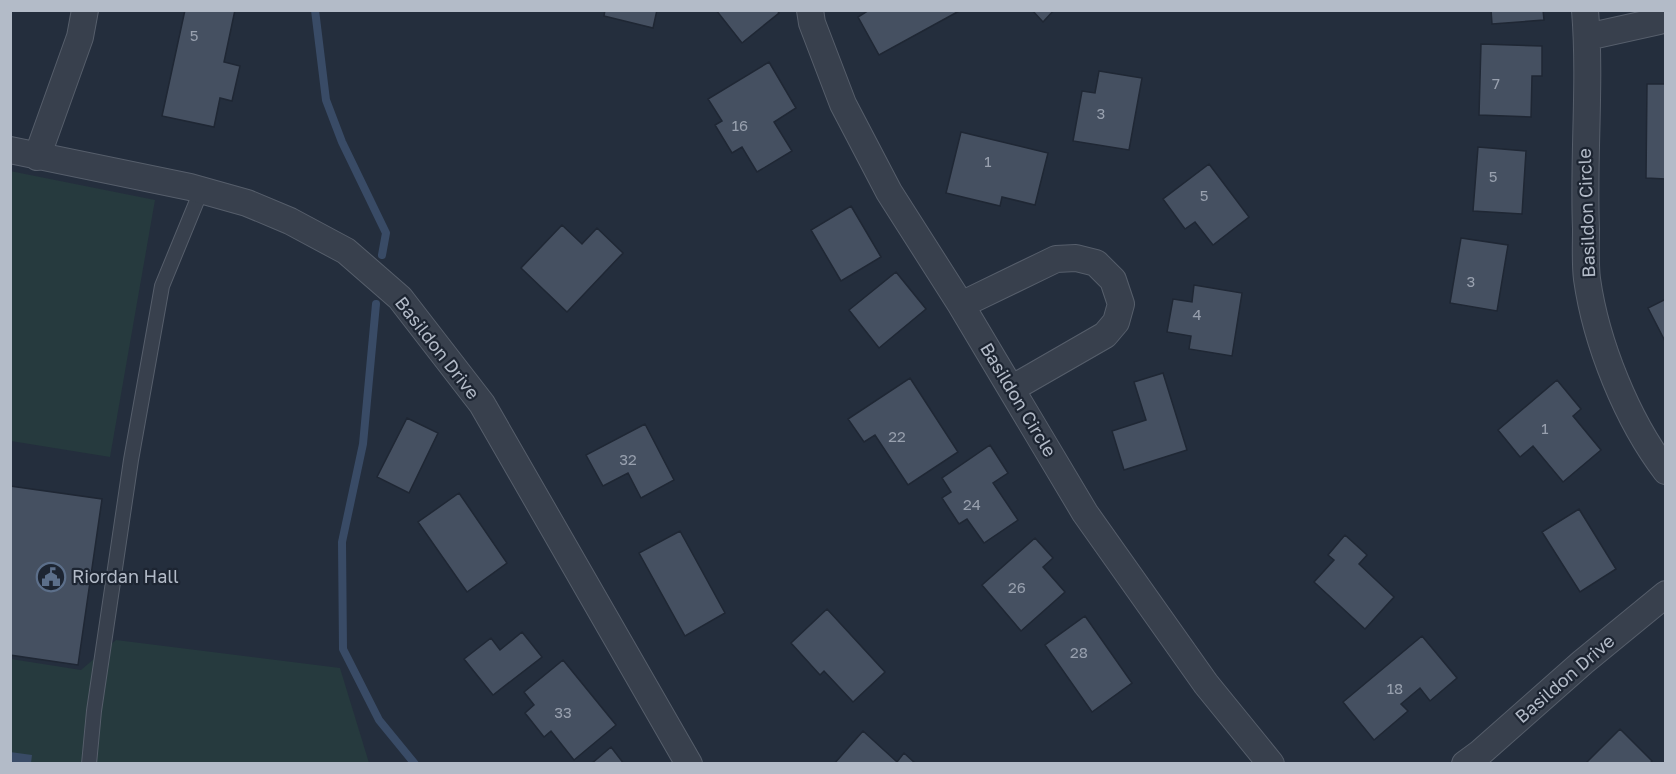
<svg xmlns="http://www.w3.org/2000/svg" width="1676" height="774" viewBox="0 0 1676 774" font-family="'Golos Text',sans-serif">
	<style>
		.green { fill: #263a3e }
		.water { fill: #394b66 }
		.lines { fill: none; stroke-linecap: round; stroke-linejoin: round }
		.stream { stroke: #394b66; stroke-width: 8 }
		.building { fill: #455061; stroke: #1f2734; stroke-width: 1.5 }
		.service-casing { stroke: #565e6b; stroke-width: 16 }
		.minor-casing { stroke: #565e6b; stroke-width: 28 }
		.service { stroke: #38404d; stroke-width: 14 }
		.minor { stroke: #38404d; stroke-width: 26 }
		.labels { text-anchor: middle; stroke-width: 4.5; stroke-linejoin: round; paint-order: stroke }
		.number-label { font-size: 15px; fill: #98a0ae }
		.street-label { font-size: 18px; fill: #b3bbc8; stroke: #1d2532 }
		.poi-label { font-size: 18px; fill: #b3bbc8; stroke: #1d2532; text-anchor: start }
	</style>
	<rect width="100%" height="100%" fill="#242e3d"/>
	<path class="green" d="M10,171L155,200L110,457L11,441Z
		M116,640L340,668L369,763L11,764V659L81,670Z"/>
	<path class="water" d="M10,752L32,755L31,763H11Z"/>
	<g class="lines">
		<path class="stream" d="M315,10L326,100L342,142L386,233L382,255
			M376,304L363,444L342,542L343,649L379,720L415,764"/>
	</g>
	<path class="building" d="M185,10H235L224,62L240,66L232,101L220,98L214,127L162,116Z
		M605,10H657L653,28L604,16Z
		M716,10H777L779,13L742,43Z
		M869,10H961L879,55L858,17Z
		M1032,10H1054L1043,22Z
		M1491,10H1543L1544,20L1492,24Z
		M1481,44L1542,46V76H1532L1531,117L1479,115Z
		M769,62L796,108L774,122L792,151L757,172L742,147L732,153L715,125L722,121L708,99Z
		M1099,71L1142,78L1129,150L1073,141L1082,91L1095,93Z
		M1647,84H1666V179L1646,178Z
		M961,132L1048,153L1035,205L1002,197L1000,206L946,193Z
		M1478,147L1526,151L1522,214L1473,211Z
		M1209,164L1249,217L1213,245L1195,222L1185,229L1163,199Z
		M851,206L881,257L841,281L811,230Z
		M562,225L582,244L597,228L623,253L567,312L521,268Z
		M1461,238L1508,245L1497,311L1450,303Z
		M896,272L926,309L879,348L849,310Z
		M1194,285L1242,293L1232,356L1189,349L1191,336L1167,332L1173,299L1192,302Z
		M1666,299V343L1648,308Z
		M1163,373L1187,450L1124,470L1112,431L1146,420L1134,382Z
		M910,378L958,452L908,485L875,435L864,442L848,419Z
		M1557,380L1581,409L1573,416L1601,450L1563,482L1533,446L1520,457L1498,430Z
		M407,418L438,433L409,493L377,477Z
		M645,424L674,480L641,498L628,473L603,486L586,455Z
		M990,445L1008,473L993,483L1018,520L984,543L967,519L959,524L942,498L951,492L942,478Z
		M10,486L102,499L78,665L10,655Z
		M459,493L507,563L467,592L418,522Z
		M1579,509L1616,569L1580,592L1542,532Z
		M680,531L725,613L685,636L639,553Z
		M1345,535L1367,555L1359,564L1394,597L1365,629L1314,582L1334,560L1328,555Z
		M1035,538L1053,558L1043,567L1065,592L1021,631L982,585Z
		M827,609L885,672L853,702L824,671L820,675L791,643Z
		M1085,616L1132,683L1092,712L1045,645Z
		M522,632L542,657L493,695L464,659L491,638L500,650Z
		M1422,636L1457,678L1430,701L1420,688L1401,704L1408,711L1374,740L1343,702Z
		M563,660L616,725L574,760L551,731L544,737L525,713L534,705L524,692Z
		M1620,729L1652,761L1649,764H1585Z
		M863,731L897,762L904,753L916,764H834Z
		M611,747L624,764H591Z"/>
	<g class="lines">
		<g class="service-casing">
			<path id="service" d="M89,764L94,711L131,460L162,286L201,191"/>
		</g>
		<g class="minor-casing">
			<path id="minor" d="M810,10L812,23L843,104L889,192L961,305L1085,513L1206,684L1271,764
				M1585,10C1591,83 1583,156 1586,229C1586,245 1585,263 1587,279C1596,343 1627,420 1666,471
				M1587,37L1659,21L1666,17
				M10,150L190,187L247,203L290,221L346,251L400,298L482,404L689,764
				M37,157L80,37L85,10
				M961,305L1056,259L1076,258L1096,263L1113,280L1121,304L1116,322L1105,335L1011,389
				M1465,764L1480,753L1583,662L1666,594"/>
		</g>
		<use href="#service" class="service"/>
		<use href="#minor" class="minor"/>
	</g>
	<defs>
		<g id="civic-ring" transform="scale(1.5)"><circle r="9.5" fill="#1d2532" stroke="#5c6f8a" stroke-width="1.5"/><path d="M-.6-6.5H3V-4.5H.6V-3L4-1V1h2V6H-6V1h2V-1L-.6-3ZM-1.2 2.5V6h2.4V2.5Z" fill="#5c6f8a"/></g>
	</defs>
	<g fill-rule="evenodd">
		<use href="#civic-ring" x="51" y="577"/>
	</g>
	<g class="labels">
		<g class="number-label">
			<text x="194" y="41">5</text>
			<text x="1496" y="89">7</text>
			<text x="1101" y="119">3</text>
			<text x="740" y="131">16</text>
			<text x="988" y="167">1</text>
			<text x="1493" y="182">5</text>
			<text x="1204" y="201">5</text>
			<text x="1471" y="287">3</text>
			<text x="1197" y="320">4</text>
			<text x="1545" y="434">1</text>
			<text x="897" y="442">22</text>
			<text x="628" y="465">32</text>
			<text x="972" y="510">24</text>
			<text x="1017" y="593">26</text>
			<text x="1079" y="658">28</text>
			<text x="1395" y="694">18</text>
			<text x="563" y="718">33</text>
		</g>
		<g class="street-label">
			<text transform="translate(1587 213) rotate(-92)" y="6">Basildon Circle</text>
			<text transform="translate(437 348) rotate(52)" y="6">Basildon Drive</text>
			<text transform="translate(1018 400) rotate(59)" y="6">Basildon Circle</text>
			<text transform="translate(1565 679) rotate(-41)" y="6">Basildon Drive</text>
		</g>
		<g class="poi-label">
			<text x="72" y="583">Riordan Hall</text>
		</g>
	</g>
	<rect width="1676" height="774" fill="none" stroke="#b3bbc8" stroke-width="24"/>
</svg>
